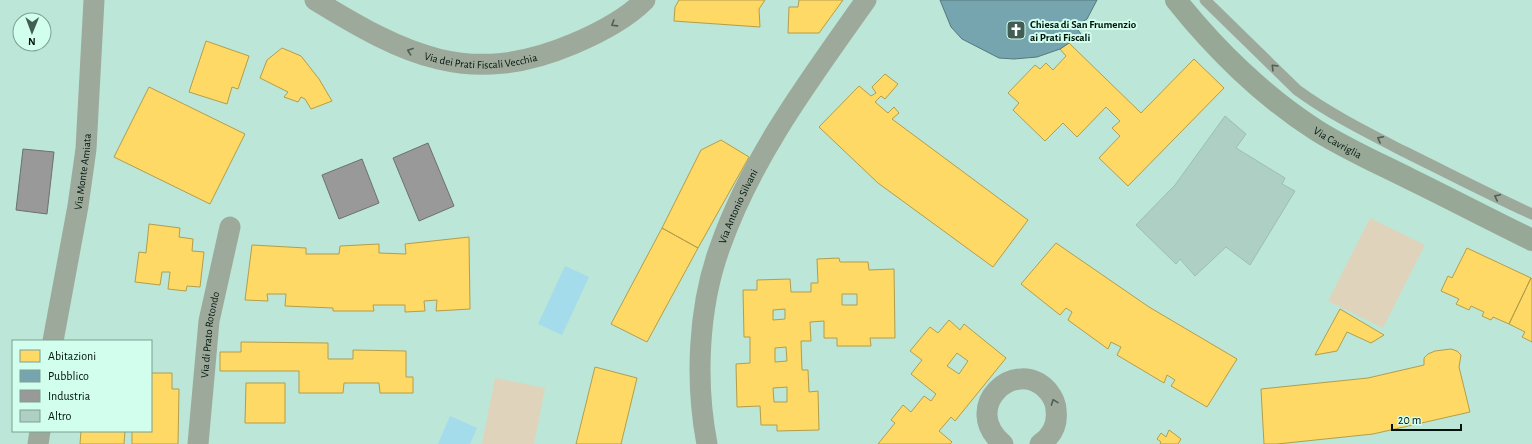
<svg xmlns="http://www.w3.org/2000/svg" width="1532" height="444" viewBox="0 0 1532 444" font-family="'Alegreya Sans',sans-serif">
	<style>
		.green { fill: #e0d3bb }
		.water { fill: #a4dcec }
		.homes { fill: #ffd966; stroke: #b29e4b; fill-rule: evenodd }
		.public { fill: #76a5af; stroke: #53797e }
		.industry { fill: #999; stroke: #6b716f }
		.building { fill: #aecfc3; stroke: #9dbeb3 }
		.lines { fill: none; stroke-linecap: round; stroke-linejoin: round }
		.lane { stroke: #9daa9b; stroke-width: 11 }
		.street { stroke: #9daa9b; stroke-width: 21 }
		.secondary { stroke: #97a897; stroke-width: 22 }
		.oneway { stroke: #4e5e54 }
		.labels { text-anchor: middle; stroke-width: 4; stroke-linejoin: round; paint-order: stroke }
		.poi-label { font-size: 11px; font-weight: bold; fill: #00130c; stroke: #d1feed; text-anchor: start }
		.street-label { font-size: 11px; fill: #00130c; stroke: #d1feed }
	</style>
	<rect width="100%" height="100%" fill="#bce6d7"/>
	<path class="green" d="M1370,218L1425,245L1383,328L1328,301Z
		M495,378L545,388L534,444H482Z"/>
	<path class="water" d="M565,266L589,277L562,335L538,324Z
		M450,416L477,428L470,444H438Z"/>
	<path class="homes" d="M679,0H765L759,9L760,27L674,21L675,7Z
		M799,0H843L819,33H788L789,7H798Z
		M206,41L249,56L238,89L232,87L227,104L189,92Z
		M1069,43L1141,113L1194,59L1224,88L1128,186L1099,158L1120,136L1112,128L1120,121L1106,107L1077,137L1063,123L1045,141L1013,110L1019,103L1008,93L1035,65L1040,69L1046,63L1053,70L1066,56L1060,49Z
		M282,48L301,56L319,79L332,101L311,109L305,99L301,97L298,102L284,97L288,92L260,78L267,60Z
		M885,74L898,84L885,99L881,96L875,102L888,113L894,107L899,113L892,119L1028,220L993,267L878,183L819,127L859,86L871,96L876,93L872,87Z
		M149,87L245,134L210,204L114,157Z
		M721,140L749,157L698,248L662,228L701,150Z
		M149,224L180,228L179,237L193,239L192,251L204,252L200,287L187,286L186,291L168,289L170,272H162L160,285L135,282L139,252L146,253Z
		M662,228L698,248L647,342L611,324Z
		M469,237L470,309L436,311L437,300L424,301L425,311L405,312V305H373L374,311H333V308L285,306L286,294H267L268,301L245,300L252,245L306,248V254H339L340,246L379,244V253L406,254L405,244Z
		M1056,243L1149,307L1237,359L1207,407L1171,386L1175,380L1167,375L1164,383L1117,355L1121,347L1111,342L1108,349L1068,320L1072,312L1066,308L1060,315L1021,284Z
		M1467,248L1531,278L1509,324L1493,317L1491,320L1482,316L1484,312L1471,306L1469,310L1456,304L1459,299L1441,291L1448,276L1452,278Z
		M839,258L840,262H868L869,270L894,269L895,338H870L871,346H837V338H824V321L810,322L811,341H801L802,370H808L809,392L818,391L819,430L777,431V425H761L760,406L737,407L736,364L750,363V337H744L743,290H757V280L790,279L791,292H811V283H818L817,259ZM842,294H857V305H842ZM785,309V319L773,320V310ZM786,347L787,361L775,362V348ZM787,387V402H774L773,388Z
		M1531,278L1532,279V342L1522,337L1525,332L1509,324Z
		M1340,309L1384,335L1371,343L1347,332L1337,351L1315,355Z
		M949,320L960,330L964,324L1006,358L955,421L951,417L939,431L952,442L950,444H878L895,423L891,420L903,405L911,412L924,396L931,401L936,394L911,374L922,360L910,351L930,327L938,333ZM957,353L968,361L959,374L947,366Z
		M241,342L328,343V359H353V350L406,351V377H413V393H380L379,383H344L343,393H299V371H220V352H241Z
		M1451,349L1457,351L1461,355L1459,367L1470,412L1373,434L1277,444H1264L1261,389L1368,378L1424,365V358L1428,354L1435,351Z
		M595,367L637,378L621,444H576Z
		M151,373H172V389H179L178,444H132V431H151Z
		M246,383H285V423H245Z
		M1169,430L1181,439L1178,444H1160L1161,442L1157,439L1161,433L1166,437Z
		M81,431H125L124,444H80Z"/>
	<path class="public" d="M940,0H1097L1087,19L1075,26L1081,34L1069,43L1060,49L1037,57L1014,59L999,58L962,39L951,27Z"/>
	<path class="industry" d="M428,143L454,206L419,221L393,158Z
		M23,149L54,152L47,214L16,210Z
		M362,159L379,203L339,219L322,175Z"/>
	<path class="building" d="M1225,116L1246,134L1236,148L1285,178L1282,184L1295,191L1250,265L1226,247L1195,276L1180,259L1176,264L1136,225L1175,185Z"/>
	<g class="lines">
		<path class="lane" d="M1205,0L1297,90C1330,114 1366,132 1403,151C1446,172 1488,194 1532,214"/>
		<g class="street">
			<path id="s1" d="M315,0C405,55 469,88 573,44C599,33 625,20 645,0"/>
			<path id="s2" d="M53,341L78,206L86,149L94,0"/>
			<path d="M38,444L40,431"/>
			<path id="s3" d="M198,444L209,321L230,227"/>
			<path id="s4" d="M707,444C695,382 698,307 720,247C752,156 811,78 866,0"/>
			<path d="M1003,444C959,407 1016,355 1048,391C1052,396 1056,403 1056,410C1058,425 1052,436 1040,444"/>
		</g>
		<path class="secondary" id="s5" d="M1176,0C1214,48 1264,97 1316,130C1346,149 1378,163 1410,179C1451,199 1491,220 1532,240"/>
	</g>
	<defs><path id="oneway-chevron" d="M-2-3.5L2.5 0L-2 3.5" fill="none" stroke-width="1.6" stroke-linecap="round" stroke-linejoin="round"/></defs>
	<g class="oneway">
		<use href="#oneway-chevron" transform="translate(614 24) rotate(148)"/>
		<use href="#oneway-chevron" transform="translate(410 51) rotate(-160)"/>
		<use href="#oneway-chevron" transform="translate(1274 67) rotate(-135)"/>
		<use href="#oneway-chevron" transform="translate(1380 139) rotate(-153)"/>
		<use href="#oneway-chevron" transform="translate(1497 197) rotate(-155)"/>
		<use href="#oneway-chevron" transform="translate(1054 402) rotate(-110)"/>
	</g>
	<defs>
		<g id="church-square" transform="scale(1)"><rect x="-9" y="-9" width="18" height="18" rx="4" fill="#425d53" stroke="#d1feed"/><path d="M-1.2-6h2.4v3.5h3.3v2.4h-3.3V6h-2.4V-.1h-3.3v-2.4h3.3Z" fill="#fff"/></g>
	</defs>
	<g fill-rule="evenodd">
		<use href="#church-square" x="1016" y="30"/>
	</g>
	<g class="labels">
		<g class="poi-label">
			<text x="1030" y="28">Chiesa di San Frumenzio<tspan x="1030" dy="13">ai Prati Fiscali</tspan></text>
		</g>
		<g class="street-label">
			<text dy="4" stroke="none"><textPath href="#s1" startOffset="180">Via dei Prati Fiscali Vecchia</textPath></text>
			<text dy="4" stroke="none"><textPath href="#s5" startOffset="217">Via Cavriglia</textPath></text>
			<text dy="4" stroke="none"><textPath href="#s2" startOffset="172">Via Monte Amiata</textPath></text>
			<text dy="4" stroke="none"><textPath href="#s4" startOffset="244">Via Antonio Silvani</textPath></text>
			<text dy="4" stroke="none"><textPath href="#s3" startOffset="110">Via di Prato Rotondo</textPath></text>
		</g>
	</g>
	<rect x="12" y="340" width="140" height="92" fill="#d1feed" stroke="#7da093"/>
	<rect x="20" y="350" width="20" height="12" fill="#ffd966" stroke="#7da093"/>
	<text x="48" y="360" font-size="12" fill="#00130c">Abitazioni</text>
	<rect x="20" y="370" width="20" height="12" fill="#76a5af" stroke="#7da093"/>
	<text x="48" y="380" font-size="12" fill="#00130c">Pubblico</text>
	<rect x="20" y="390" width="20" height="12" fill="#999999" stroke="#7da093"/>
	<text x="48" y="400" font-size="12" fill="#00130c">Industria</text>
	<rect x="20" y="410" width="20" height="12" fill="#aecfc3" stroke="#7da093"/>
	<text x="48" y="420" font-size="12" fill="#00130c">Altro</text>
	<g transform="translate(32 32) rotate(181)"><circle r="19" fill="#d1feed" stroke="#7da093"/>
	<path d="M0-3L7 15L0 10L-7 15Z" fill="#425d53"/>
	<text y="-6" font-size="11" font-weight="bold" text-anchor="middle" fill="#00130c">N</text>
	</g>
	<path d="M1392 424v6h69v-6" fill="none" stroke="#00130c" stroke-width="2"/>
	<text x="1398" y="424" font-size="12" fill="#00130c" stroke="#d1feed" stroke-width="3" paint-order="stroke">20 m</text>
</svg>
